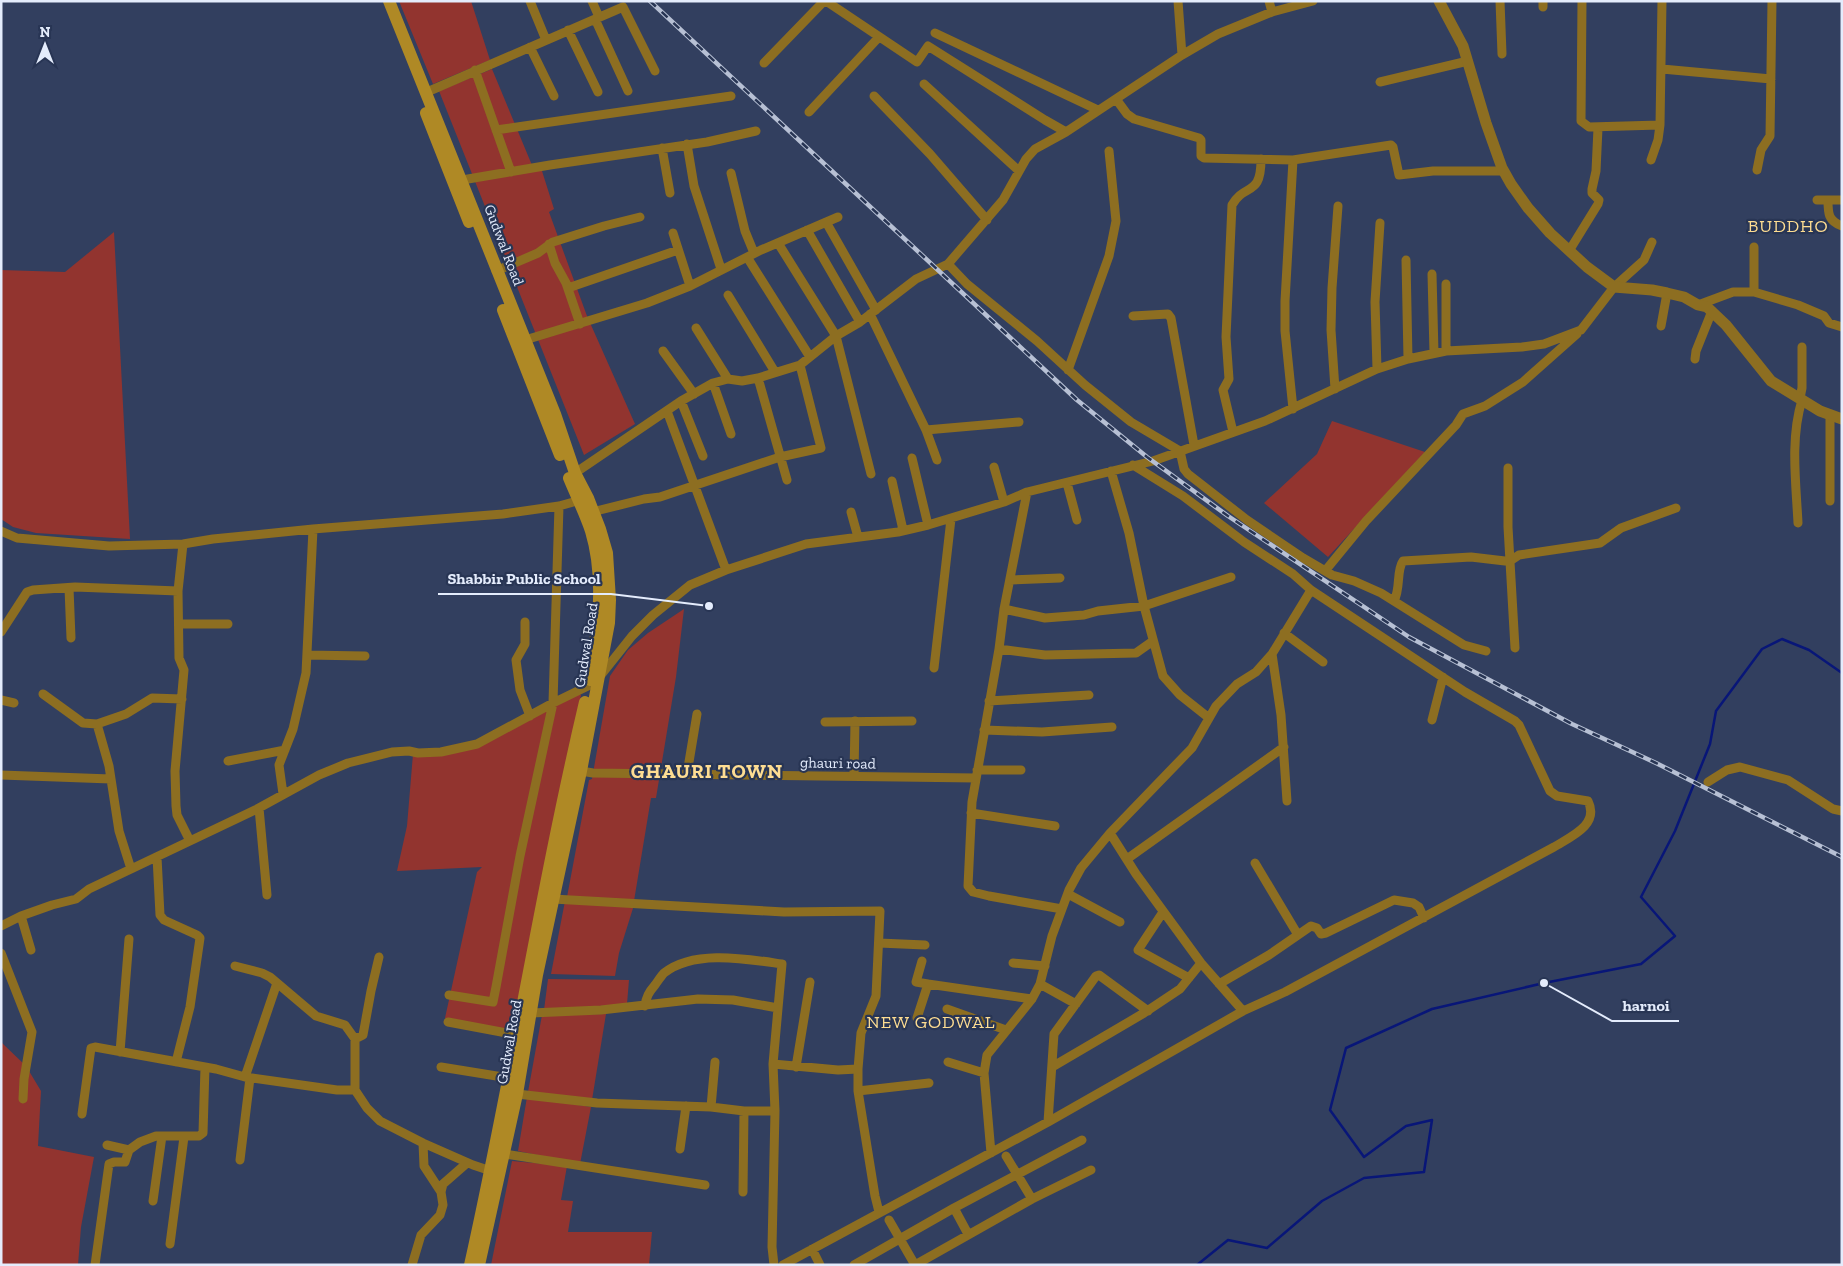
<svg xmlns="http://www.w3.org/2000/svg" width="1843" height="1266" viewBox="0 0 1843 1266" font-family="'Zilla Slab',serif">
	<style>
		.green { fill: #92342f }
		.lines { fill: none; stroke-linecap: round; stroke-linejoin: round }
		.stream { stroke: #081678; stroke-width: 2.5 }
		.minor { stroke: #8d6e21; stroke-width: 9 }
		.tertiary { stroke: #8d6e21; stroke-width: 11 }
		.secondary { stroke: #af8925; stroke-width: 12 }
		.rail-casing { stroke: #b7c0d4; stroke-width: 4.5 }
		.rail { stroke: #283554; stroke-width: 2.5; stroke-dasharray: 8; stroke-linecap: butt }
		.labels { text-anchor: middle; stroke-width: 4.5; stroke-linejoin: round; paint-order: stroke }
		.street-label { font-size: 15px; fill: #e4ecfc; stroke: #283554 }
		.quarter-label { font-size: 18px; letter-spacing: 1px; fill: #fedd92; stroke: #283554 }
		.district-label { font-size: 20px; font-weight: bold; letter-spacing: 1px; fill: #fedd92; stroke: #283554 }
		.leader { fill: none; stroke: #e4ecfc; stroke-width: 2 }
		.callout-dot { fill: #e4ecfc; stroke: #283554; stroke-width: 2 }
		.callout-label { font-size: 16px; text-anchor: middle; font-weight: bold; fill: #e4ecfc; stroke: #283554; stroke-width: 4.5; stroke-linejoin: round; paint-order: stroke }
	</style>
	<rect width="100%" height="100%" fill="#323f5f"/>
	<path class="green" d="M399,1H471L490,60L433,84Z
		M492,69L534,170L542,171L554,209L549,212L587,316L635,424L584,455L439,91Z
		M114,232L130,539L36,533L13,527L1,519V270L65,272Z
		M1332,421L1425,452L1328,557L1264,503L1317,454Z
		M684,609L676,677L656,798H651L634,901L567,897L589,780L592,779L610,676L628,650L648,633Z
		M577,692L581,695L513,1031H509L445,1018L477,872L482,867L397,871L407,826L413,754L478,743Z
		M565,901L634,905L619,953L615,976L551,974Z
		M548,979L629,980L627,1004L544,1010Z
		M606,1014L592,1100L528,1092L542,1015Z
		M1,1042L26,1066L41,1091L38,1146L94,1157L81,1227L78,1265H1Z
		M527,1097L591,1107L580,1164L518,1151Z
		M512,1161L567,1166L561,1200L573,1201L568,1232H652L649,1265H491Z"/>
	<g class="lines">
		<path class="stream" d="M1197,1265L1228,1240L1267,1248L1322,1201L1364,1178L1424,1172L1432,1120L1406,1126L1364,1157L1330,1110L1346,1048L1432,1009L1544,983L1641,964L1675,936L1641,897L1675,831L1710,744L1716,711L1762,649L1782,639L1809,650L1842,673"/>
		<path class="minor" d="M530,1L546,40
			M592,1L599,17
			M826,1L917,62L928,46L1045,120L1066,132
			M1178,1L1182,55
			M1269,1L1272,12
			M1500,1L1502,54
			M1543,1V7
			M1582,1L1581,121L1589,127L1660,125
			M595,19L628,91
			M568,30L598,92
			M935,33L1098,110
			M530,47L554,96
			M764,63L824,1
			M1662,69L1771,79
			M475,70L511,172
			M1380,82L1468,61
			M924,84L1019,171
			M427,92L623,7L655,71
			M874,96L930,154L987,220
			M1116,99L1127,114L1134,119L1199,138L1201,140V156L1204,158L1293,160L1391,145L1393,147L1399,175L1433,171H1504
			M809,112L879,37
			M496,130L731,96
			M687,144L694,186L721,269
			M662,148L670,193
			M1293,160L1285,301V331L1293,409
			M1651,160L1658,140L1660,125L1662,1
			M1757,170L1761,150L1770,136L1772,1
			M731,173L745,231L754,253
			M462,180L550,165L707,142L756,131
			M1817,200H1842
			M1828,200C1828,213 1828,221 1842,226
			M826,222L876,310
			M807,230L860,322
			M673,233L690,286
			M778,243L836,336L871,474
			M549,244L555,263L566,283L580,324
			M1569,251L1598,204L1599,200L1592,193V189L1596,171L1598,128
			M747,257L810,357
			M1406,260L1408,359
			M948,264L967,284L1037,341L1085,385L1131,422L1180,451L1184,469L1188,474L1247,520L1303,558L1332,575L1354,581L1381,593L1464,645L1486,651
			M496,271L538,253L553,242L604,226L640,217
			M1432,274L1434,353
			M1446,284V351
			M568,288L678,250
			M1754,292V247
			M728,295L775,372
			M1698,305L1733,292H1754L1798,305L1824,316L1829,323L1842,327
			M870,314L926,430L937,460
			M1133,316L1168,314L1171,318L1194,445
			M1661,326L1667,293
			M696,328L728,379
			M525,340L647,303L690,286L761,250L838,217
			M663,351L694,394
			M1695,359L1696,351L1712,311
			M1377,369L1375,302L1380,223
			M1068,370L1109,256L1116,221L1109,151
			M758,378L787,480
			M713,383L731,434
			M1335,389L1331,330L1332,288L1338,206
			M1800,398L1802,388V347
			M681,401L703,456
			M667,411L726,570
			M926,430L1019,422
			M1233,432L1223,390L1229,379L1226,337L1232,205C1245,182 1261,198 1261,159
			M912,458L928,525
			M994,467L1004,502
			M1508,468V527L1515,648
			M1111,471L1129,533L1144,606L1163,676L1180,695L1209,718
			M575,473L681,401L713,383L728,379L742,381L758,378L800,365L836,336L860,322L916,279L948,264L1003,200L1026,159L1035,149L1066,132L1182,55L1218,34L1272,12L1313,1
			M892,481L903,530
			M1067,483L1077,520
			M1027,492L1004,609L999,649L972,802L968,886L973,892L989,896L1062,909
			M1830,501V415
			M592,512L644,499L660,497L780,457L821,448L800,365
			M851,512L858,537
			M1798,523C1796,483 1790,439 1802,400
			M1,531L17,538L109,546L183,544L213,539L313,529L503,514L559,506L584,499
			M183,544L178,591L179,658L184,670L175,771L176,806L177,815L190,841
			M1325,571L1366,521L1456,425L1463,414L1485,406L1523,382L1577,334
			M1010,580L1060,578
			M69,588L71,638
			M1394,601C1401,588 1396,571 1403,561L1471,557L1505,561H1510L1519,555L1600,543L1621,528L1676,508
			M1004,609L1045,618L1084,615L1098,611L1144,606L1231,577
			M525,622V644L516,660L520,690L530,716
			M179,624H228
			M1,632L27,592L33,590L75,587L178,591
			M1284,633L1323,662
			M999,649L1045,655L1136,653L1153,641
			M1272,654L1281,715L1287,801
			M307,655L365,656
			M934,668L951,519
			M601,675L632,636L653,615L690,585L726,570L806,544L898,532L928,525L1004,502L1027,492L1153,461L1265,421L1377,369L1408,359L1446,351L1522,347L1544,344L1581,330L1614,287L1644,260L1652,242
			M43,694L83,723L97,724L126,714L152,698L182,699
			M1,700L14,703
			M989,701L1089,695
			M1432,720L1443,677
			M825,722L912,721
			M97,724L109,766L119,831L131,869
			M984,730L1042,732L1112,727
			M228,761L285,750
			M977,770H1021
			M581,771L593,773L976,778
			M687,774L697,714
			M1,775L111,779
			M854,776L855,721
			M1708,782L1727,770L1740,767L1788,780L1833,809L1842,811
			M283,794L279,765L293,729L306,673L313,529
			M259,808L267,895
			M971,813L1055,826
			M157,857L160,915L164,920L197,935L200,938L190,1007L176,1062
			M1127,859L1284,747
			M1255,863L1298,935
			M1068,894L1120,922
			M553,899L784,912L880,911L876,996L861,1033L858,1069V1091L875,1196L879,1212
			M1163,912L1138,950L1189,978
			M21,916L31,950
			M1,926L21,916L52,905L76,899L89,889L257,809L319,775L348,763L392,752L409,751L418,753L441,752L477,744L553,703L592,684L597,685
			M879,943L925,945
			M1,953L32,1032L24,1079L23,1099
			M922,961L916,982L928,984
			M1013,963L1045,966
			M235,966L262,973L270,977L316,1016L345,1025L355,1039
			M1040,984L1076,1004
			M1219,984L1269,955L1311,926L1317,928L1321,934L1326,933L1394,900L1413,903L1419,907L1424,918
			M449,995L493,1002L496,987L520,856L553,703L559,506
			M645,1006C646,997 649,992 655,985C658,981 661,976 664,973C694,949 747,959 782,964L773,1064L775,1111L772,1247L774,1265
			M947,1009L1006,1030
			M1243,1011L1201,963L1136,874L1110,833L1192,748L1216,706L1237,684L1256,672L1272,654L1311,590
			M531,1013L601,1010L698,999L733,1000L778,1008
			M917,1018L928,984L1032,999
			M448,1022L517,1035
			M120,1052L129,939
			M948,1062L984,1073
			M773,1064L838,1070L858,1069
			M441,1067L509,1078
			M796,1067L810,982
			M1052,1067L1144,1013L1180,989L1201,963
			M245,1077L277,983
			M355,1090V1039L363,1035L371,991L379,957
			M858,1091L929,1083
			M517,1094L597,1103L711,1107L715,1062
			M711,1107L744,1111H775
			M82,1114L91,1048L95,1047L216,1069L245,1077L337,1090H355L367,1108L380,1121L423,1143L473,1165L491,1171
			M1048,1122L1054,1034L1096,976L1099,975L1148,1011
			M107,1145L129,1150L140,1142L156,1136H199L203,1133L205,1067
			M680,1149L686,1106
			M498,1153L705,1185
			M991,1153L984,1073L987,1055L1032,999L1040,984L1052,936L1069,890L1081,868L1110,833
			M1006,1156L1032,1199
			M240,1160L250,1078
			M441,1192L443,1184L467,1163
			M743,1192L744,1111
			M153,1201L162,1136
			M954,1208L968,1234
			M889,1220L915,1265
			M170,1244L184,1137
			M812,1249L820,1265
			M95,1265L109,1164L114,1162H125L129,1150
			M412,1265L421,1235L440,1215L443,1205L441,1192L424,1166L423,1143
			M783,1265L1048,1122L1243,1011L1285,992L1554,847C1570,837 1600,825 1588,801L1557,796L1550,791L1519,725L1515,721L1465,692L1311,590L1293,574L1244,542L1183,496L1133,465
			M854,1265L954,1208L1082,1140
			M915,1265L1032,1199L1091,1170"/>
		<path class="tertiary" d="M1439,1L1463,46L1486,123L1502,168L1511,184L1528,208L1550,233L1587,267L1614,287L1652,290L1667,293L1684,297L1698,305L1707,307L1726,325L1771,381L1820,411L1842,419"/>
		<path class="secondary" d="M389,1L555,414L575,473L588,498L600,529L607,553L610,600L609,623L581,771L537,975L517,1094L479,1265
			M426,113L469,222
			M503,310L560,455
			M569,478C576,495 585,513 591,531C606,581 597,630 590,680
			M470,1265C512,1078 541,888 585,702"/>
		<g class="rail-casing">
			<path id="rail" d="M650,1L1077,400L1147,457L1228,516L1409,637L1572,724L1656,763L1842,857"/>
		</g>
		<use href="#rail" class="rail"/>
	</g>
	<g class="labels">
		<g class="street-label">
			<text transform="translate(504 245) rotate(69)" y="5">Gudwal Road</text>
			<text transform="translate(586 645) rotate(-81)" y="5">Gudwal Road</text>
			<text transform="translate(838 763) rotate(1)" y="5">ghauri road</text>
			<text transform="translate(509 1042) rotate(-80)" y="5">Gudwal Road</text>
		</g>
		<g class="quarter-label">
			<text x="1788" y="232">BUDDHO</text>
			<text x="931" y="1028">NEW GODWAL</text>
		</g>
		<g class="district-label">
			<text x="707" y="778">GHAURI TOWN</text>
		</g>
	</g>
	<path class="leader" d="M709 606L611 594H438M1544 983L1612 1021H1679"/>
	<g class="callout-dot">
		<circle cx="709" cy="606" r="5"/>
		<circle cx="1544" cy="983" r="5"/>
	</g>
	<g class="callout-label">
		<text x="524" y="584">Shabbir Public School</text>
		<text x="1646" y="1011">harnoi</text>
	</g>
	<rect width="1843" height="1266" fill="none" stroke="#e4ecfc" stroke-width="5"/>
	<g transform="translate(45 45)" stroke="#283554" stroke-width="4" paint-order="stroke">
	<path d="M0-4L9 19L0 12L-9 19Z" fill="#e4ecfc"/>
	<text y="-8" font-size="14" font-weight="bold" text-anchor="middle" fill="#e4ecfc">N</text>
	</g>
</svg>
